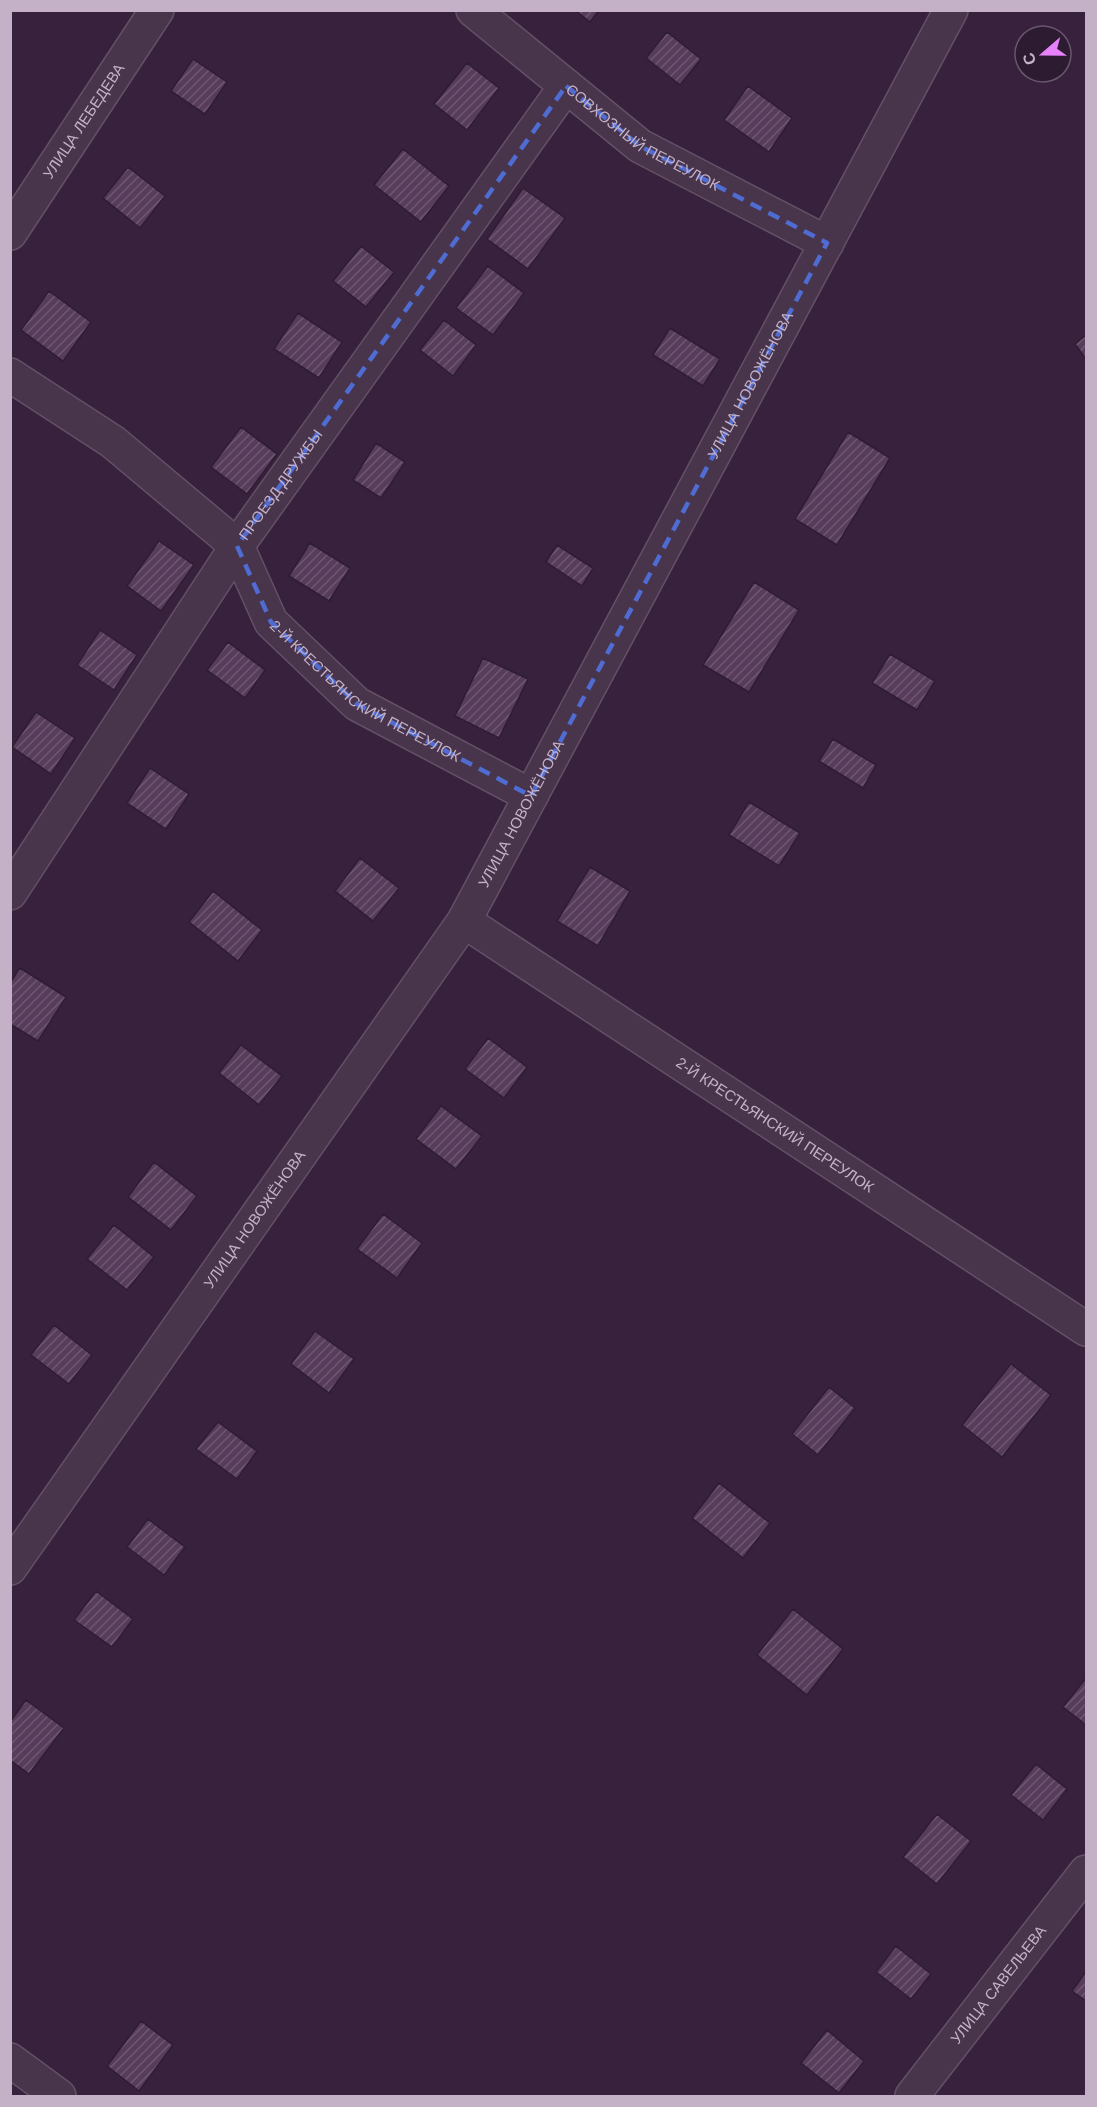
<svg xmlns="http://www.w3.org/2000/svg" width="1097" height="2107" viewBox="0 0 1097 2107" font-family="Arial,sans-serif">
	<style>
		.building { fill: url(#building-hatch); stroke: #2f1d33; stroke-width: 1.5 }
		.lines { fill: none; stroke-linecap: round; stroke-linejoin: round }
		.minor-casing { stroke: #635167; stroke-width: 36 }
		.minor { stroke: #48354c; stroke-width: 33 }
		.marked { fill: none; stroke: #4f6cd3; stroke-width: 4.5; stroke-dasharray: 12 8; stroke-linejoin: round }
		.labels { text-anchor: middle; stroke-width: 4.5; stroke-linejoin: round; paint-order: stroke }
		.street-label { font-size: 15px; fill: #c4b1c8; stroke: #2d1b31 }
	</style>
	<defs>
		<pattern id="building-hatch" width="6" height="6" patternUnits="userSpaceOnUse" patternTransform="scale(1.5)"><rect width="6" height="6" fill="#573d5b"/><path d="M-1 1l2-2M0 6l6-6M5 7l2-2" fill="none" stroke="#6e5771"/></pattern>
	</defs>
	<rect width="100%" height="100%" fill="#37213c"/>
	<path class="building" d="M575,10H599L590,22Z
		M667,32L701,59L680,85L646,58Z
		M193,59L227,82L205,114L171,91Z
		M467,63L499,88L467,130L434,104Z
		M748,86L792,118L769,152L724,120Z
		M403,149L449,186L421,222L374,185Z
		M128,167L165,196L140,228L103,198Z
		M523,188L565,218L528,269L487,239Z
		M361,246L394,272L366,307L333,281Z
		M488,266L524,293L493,335L456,308Z
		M49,291L91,322L63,361L21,330Z
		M298,313L342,342L319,378L274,349Z
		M444,320L476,345L453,376L420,350Z
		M670,328L720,359L703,386L653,355Z
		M1086,335V359L1075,344Z
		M241,427L277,454L247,494L211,467Z
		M848,432L890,458L837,545L795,519Z
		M376,443L405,462L381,498L353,480Z
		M159,541L194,565L161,611L127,586Z
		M310,543L350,568L329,601L289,576Z
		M557,545L593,568L582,586L546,562Z
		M754,582L799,610L749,692L703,665Z
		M100,630L137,655L114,690L77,665Z
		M228,642L265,670L245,698L207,670Z
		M890,654L935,681L917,710L872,683Z
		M483,658L528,679L499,738L455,716Z
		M36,712L75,738L51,774L12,747Z
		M833,739L876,765L863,788L819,761Z
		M150,768L189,794L166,829L127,803Z
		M749,802L800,833L779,866L729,835Z
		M360,858L399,888L373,921L335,891Z
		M590,867L630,891L598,946L557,921Z
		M213,891L262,930L238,961L189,922Z
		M20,968L66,997L38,1041L10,1024V983Z
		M488,1038L527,1067L504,1098L465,1069Z
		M241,1045L282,1076L259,1105L219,1073Z
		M441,1106L482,1136L456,1169L416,1139Z
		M154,1162L197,1196L171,1230L128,1197Z
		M383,1214L422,1243L397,1278L357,1249Z
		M114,1225L154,1257L127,1290L87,1259Z
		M54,1325L92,1355L69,1384L31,1355Z
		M315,1331L354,1359L329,1393L291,1364Z
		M1011,1364L1051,1395L1002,1457L962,1425Z
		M829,1387L855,1408L818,1455L792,1434Z
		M218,1422L257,1451L237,1479L196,1449Z
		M719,1483L770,1523L743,1558L692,1518Z
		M148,1519L185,1547L164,1575L127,1547Z
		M96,1591L133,1619L112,1647L74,1620Z
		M793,1609L843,1649L807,1695L757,1655Z
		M1086,1678V1725L1063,1707Z
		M26,1700L64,1728L29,1774L10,1760V1722Z
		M1036,1764L1067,1789L1043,1820L1011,1795Z
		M937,1814L971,1841L937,1884L903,1857Z
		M896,1946L931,1974L911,1999L876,1972Z
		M1086,1972V2001L1072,1991Z
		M141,2021L173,2045L139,2091L107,2066Z
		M827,2030L864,2061L839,2093L801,2063Z"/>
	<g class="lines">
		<g class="minor-casing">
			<g id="minor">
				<path id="s1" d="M473,10L640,146L827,243"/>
				<path id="s2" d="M10,233L157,10"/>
				<path id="s3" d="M10,375L113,442L237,546L271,622L357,704L531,796"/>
				<path id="s4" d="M10,893L237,546L566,86"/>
				<path id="s5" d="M464,921L1086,1329"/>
				<path id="s6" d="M10,1568L464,921L951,10"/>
				<path d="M10,2060L59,2096"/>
				<path id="s7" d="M912,2096L1086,1872"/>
			</g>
		</g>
		<use href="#minor" class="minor"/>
	</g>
	<path class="marked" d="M566,86L640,146L827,243L531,796L357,704L271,622L237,546Z"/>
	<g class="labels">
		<g class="street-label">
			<text dy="5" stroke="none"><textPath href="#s2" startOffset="134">УЛИЦА ЛЕБЕДЕВА</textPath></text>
			<text dy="5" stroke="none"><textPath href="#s1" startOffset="213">СОВХОЗНЫЙ ПЕРЕУЛОК</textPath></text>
			<text dy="5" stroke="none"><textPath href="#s6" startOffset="1398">УЛИЦА НОВОЖЁНОВА</textPath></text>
			<text dy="5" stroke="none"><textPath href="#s4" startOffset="490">ПРОЕЗД ДРУЖБЫ</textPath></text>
			<text dy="5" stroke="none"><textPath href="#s3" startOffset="486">2-Й КРЕСТЬЯНСКИЙ ПЕРЕУЛОК</textPath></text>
			<text dy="5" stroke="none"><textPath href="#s6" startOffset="912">УЛИЦА НОВОЖЁНОВА</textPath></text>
			<text dy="5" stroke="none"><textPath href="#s5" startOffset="372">2-Й КРЕСТЬЯНСКИЙ ПЕРЕУЛОК</textPath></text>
			<text dy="5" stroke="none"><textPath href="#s6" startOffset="426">УЛИЦА НОВОЖЁНОВА</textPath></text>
			<text dy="5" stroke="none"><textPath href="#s7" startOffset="141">УЛИЦА САВЕЛЬЕВА</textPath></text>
		</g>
	</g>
	<rect width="1097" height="2107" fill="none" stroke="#c4b1c8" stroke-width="24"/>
	<g transform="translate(1043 54) rotate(250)"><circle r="28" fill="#2d1b31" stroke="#69576d" stroke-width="1.5"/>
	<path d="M0-4.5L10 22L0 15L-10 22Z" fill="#e882fc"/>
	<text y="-9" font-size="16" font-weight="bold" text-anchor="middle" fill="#c4b1c8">С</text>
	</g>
</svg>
